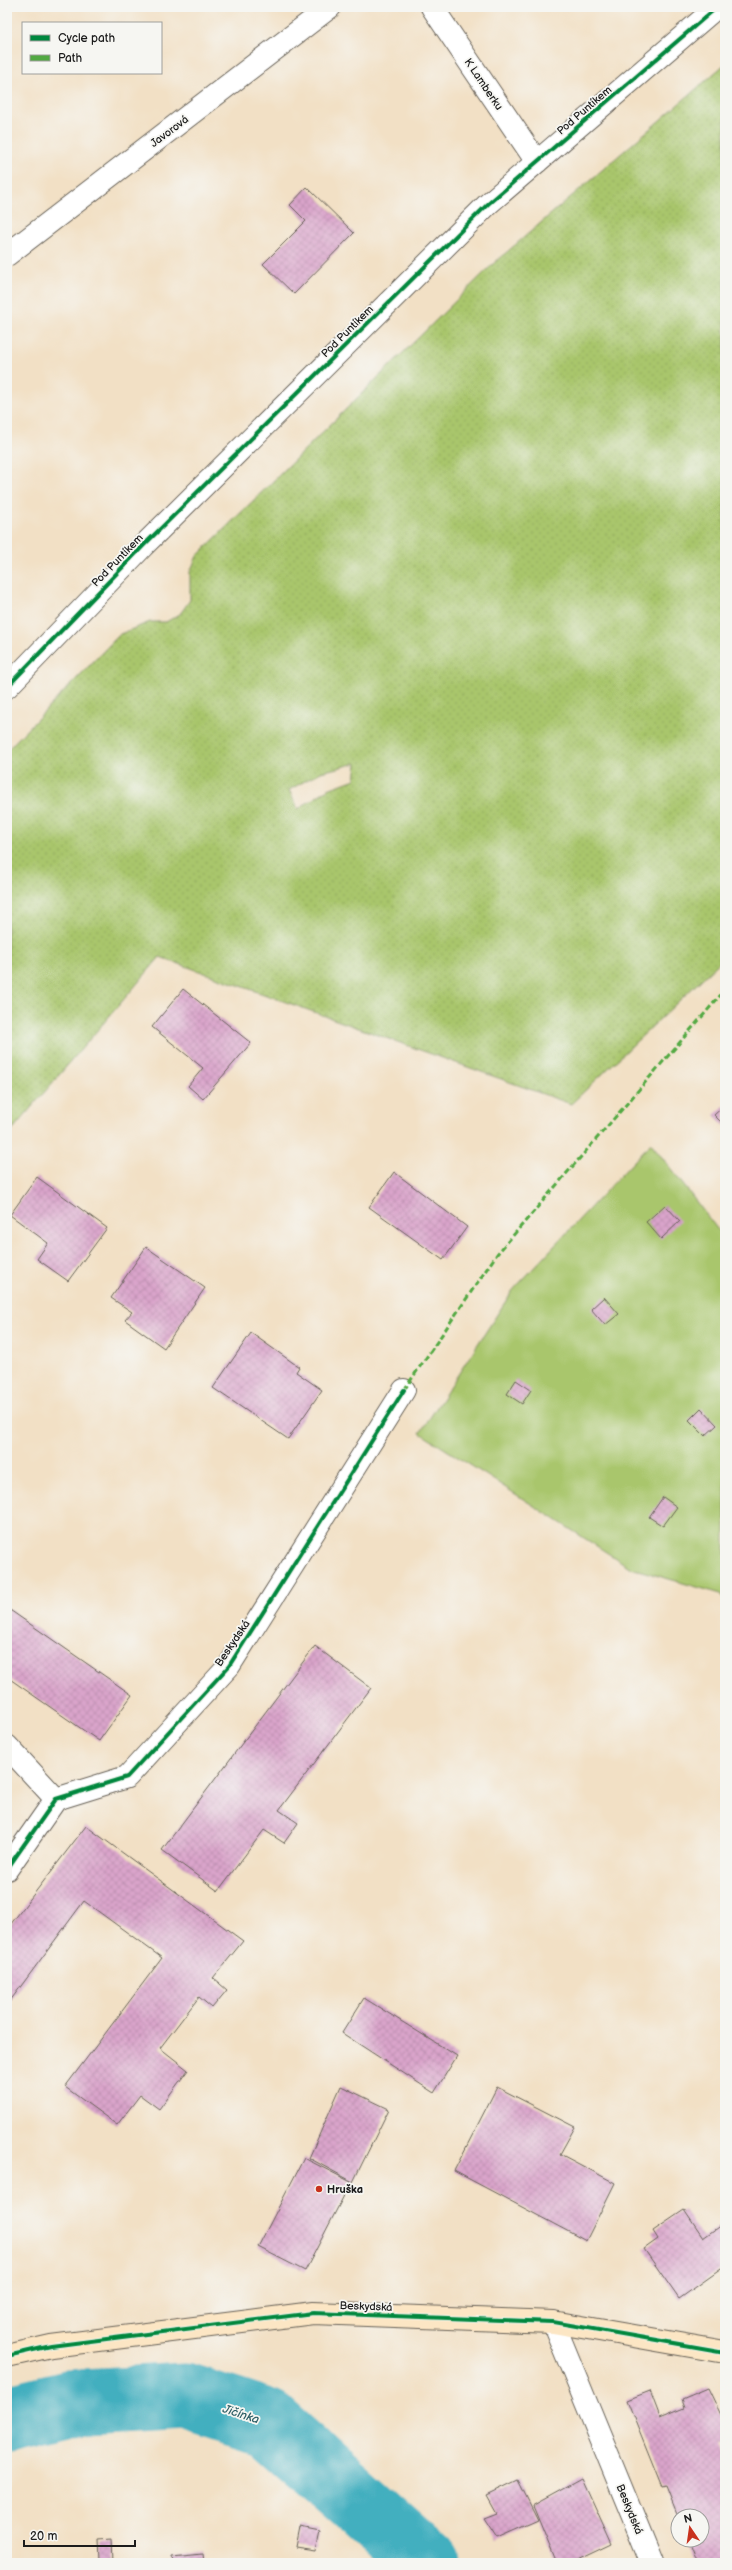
<svg xmlns="http://www.w3.org/2000/svg" width="732" height="2570" viewBox="0 0 732 2570" font-family="'Balsamiq Sans',sans-serif">
	<style>
		.grass { fill: url(#grass-dots); stroke: #627144; fill-rule: evenodd }
		.green { fill: #a9c66c; stroke: #627144 }
		.lines { fill: none; stroke-linecap: round; stroke-linejoin: round }
		.river { stroke: #42afbf; stroke-width: 67 }
		.building { fill: url(#building-cross-hatch) }
		.lane-casing { stroke: #676157; stroke-width: 24 }
		.street-casing { stroke: #676157; stroke-width: 24 }
		.secondary-casing { stroke: #676157; stroke-width: 24 }
		.lane { stroke: #fff; stroke-width: 22 }
		.street { stroke: #fff; stroke-width: 22 }
		.secondary { stroke: #fce6c4; stroke-width: 22 }
		.quiet { stroke: #52a943; stroke-width: 3; stroke-dasharray: 6 3; stroke-linecap: butt }
		.cycleway-casing { stroke: #f6f6f2; stroke-width: 6 }
		.cycleway { stroke: #00873e; stroke-width: 4 }
		.poi-dot { fill: #c8321e; stroke: #f6f6f2; stroke-width: 1.5 }
		.labels { text-anchor: middle; stroke-width: 3.5; stroke-linejoin: round; paint-order: stroke }
		.street-label { font-size: 11px; fill: #1c1c1c; stroke: #f6f6f2 }
		.poi-label { font-size: 11px; font-weight: bold; fill: #1c1c1c; stroke: #f6f6f2; text-anchor: start }
		.water-label { font-size: 12px; font-style: italic; fill: #2d5e65; stroke: #f6f6f2 }
	</style>
	<defs>
		<pattern id="grass-dots" width="8" height="8" patternUnits="userSpaceOnUse"><rect width="8" height="8" fill="#a9c66c"/><path d="M2 2h.1M6 6h.1" fill="none" stroke="#91aa5d" stroke-width="1.8" stroke-linecap="round"/></pattern>
		<pattern id="building-cross-hatch" width="8" height="8" patternUnits="userSpaceOnUse"><rect width="8" height="8" fill="#daa4cb"/><path d="M0 0l8 8M0 8l8-8" fill="none" stroke="#ba8dae"/></pattern>
	</defs>
	<rect width="100%" height="100%" fill="#f6f6f2"/>
	<filter id="ink" filterUnits="userSpaceOnUse"><feTurbulence type="fractalNoise" baseFrequency=".025" numOctaves="2"/><feDisplacementMap in="SourceGraphic" scale="8" xChannelSelector="R" yChannelSelector="G"/><feConvolveMatrix kernelMatrix="1 2 1 2 8 2 1 2 1" color-interpolation-filters="sRGB"/></filter>
	<filter id="wash" filterUnits="userSpaceOnUse"><feTurbulence type="fractalNoise" baseFrequency=".012" numOctaves="4" result="noise"/><feDisplacementMap in="SourceGraphic" scale="16" xChannelSelector="R" yChannelSelector="G"/><feGaussianBlur stdDeviation="0.9" result="paint"/><feColorMatrix in="noise" values="0 0 0 0 0 0 0 0 0 0 0 0 0 0 0 0 0 1.4 0 .05"/><feComposite in="paint" operator="in"/></filter>
	<g filter="url(#wash)">
		<rect width="100%" height="100%" fill="#f2e0c5"/>
		<path class="grass" d="M725,64V957L571,1104L160,957L7,1136V750L120,634L150,622H166L180,614L190,600V572L197,556L493,264ZM357,763L355,779L328,789L298,809L289,790L321,772Z"/>
		<path class="green" d="M651,1143L725,1239V1599L721,1594L631,1568L420,1433L513,1290Z"/>
		<g class="lines">
			<path class="river" d="M7,2418L68,2403L185,2396L268,2423L426,2563"/>
		</g>
		<g id="blocks">
			<path class="building" d="M307,187L354,233L294,294L263,264L306,221L290,205Z
				M183,989L251,1043L203,1099L188,1086L203,1068L152,1027Z
				M725,1105V1126L714,1115Z
				M394,1172L467,1227L443,1260L369,1207Z
				M37,1177L107,1228L68,1281L37,1259L48,1243L10,1215Z
				M665,1205L680,1221L661,1239L646,1222Z
				M146,1247L205,1288L164,1348L125,1320L132,1312L111,1298Z
				M604,1297L619,1314L605,1325L591,1309Z
				M251,1333L299,1367L296,1372L322,1390L288,1439L213,1388Z
				M516,1380L531,1390L522,1404L507,1394Z
				M701,1408L717,1425L705,1436L689,1420Z
				M663,1497L677,1507L663,1526L649,1517Z
				M7,1608L132,1695L99,1741L7,1677Z
				M315,1646L371,1688L279,1810L298,1823L284,1843L264,1830L218,1891L162,1850Z
				M86,1826L243,1941L213,1978L227,1990L212,2008L199,1997L160,2048L188,2070L159,2109L140,2095L117,2125L65,2087L162,1958L84,1901L7,2005V1929Z
				M364,1998L457,2056L434,2093L342,2033Z
				M341,2086L389,2109L353,2182L309,2158Z
				M497,2087L575,2127L560,2154L615,2183L586,2241L454,2171Z
				M304,2158L351,2182L305,2271L258,2247Z
				M684,2210L703,2238L721,2225L725,2230V2264L724,2267L679,2299L644,2249L658,2239L653,2231Z
				M708,2388L721,2415L725,2413V2439L721,2441L725,2451V2563H697L688,2540H702V2516H678L666,2486L662,2487L627,2400L650,2391L660,2417L685,2407L682,2399Z
				M582,2478L612,2544L572,2563H557L533,2505Z
				M518,2480L538,2520L497,2538L484,2518L497,2513L487,2495Z
				M300,2527L320,2531L316,2550L296,2547Z
				M112,2539L113,2563H100L99,2540Z
				M203,2554L204,2563H173L172,2557Z"/>
		</g>
	</g>
	<g filter="url(#ink)">
		<use href="#blocks" fill-opacity="0" stroke="#676157" stroke-width="1"/>
		<g class="lines">
			<g class="lane-casing">
				<path id="lane" d="M7,1746L56,1799"/>
			</g>
			<g class="street-casing">
				<path id="street" d="M432,7L537,162
					M7,255L330,7
					M7,687L143,546L488,204L717,7
					M7,1869L56,1799L127,1777L229,1666L404,1390
					M553,2322L652,2563"/>
			</g>
			<g class="secondary-casing">
				<path id="secondary" d="M7,2356L51,2346L313,2313L553,2322L725,2352"/>
			</g>
			<use href="#lane" class="lane"/>
			<use href="#street" class="street"/>
			<use href="#secondary" class="secondary"/>
			<path class="quiet" d="M404,1390L497,1254L725,990"/>
			<g class="cycleway-casing">
				<path id="cycleway" d="M7,687L143,546L488,204L717,7
					M7,1869L56,1799L127,1777L229,1666L404,1390
					M7,2356L51,2346L313,2313L553,2322L725,2352"/>
			</g>
			<use href="#cycleway" class="cycleway"/>
		</g>
	</g>
	<circle class="poi-dot" cx="319" cy="2189" r="4"/>
	<g class="labels">
		<g class="street-label">
			<text transform="translate(484 84) rotate(56)" y="4">K Lamberku</text>
			<text transform="translate(584 110) rotate(-41)" y="4">Pod Puntíkem</text>
			<text transform="translate(169 131) rotate(-37)" y="4">Javorová</text>
			<text transform="translate(347 331) rotate(-45)" y="4">Pod Puntíkem</text>
			<text transform="translate(117 560) rotate(-46)" y="4">Pod Puntíkem</text>
			<text transform="translate(232 1643) rotate(-56)" y="4">Beskydská</text>
			<text transform="translate(366 2306) rotate(2)" y="4">Beskydská</text>
			<text transform="translate(630 2509) rotate(68)" y="4">Beskydská</text>
		</g>
		<g class="poi-label">
			<text x="327" y="2193">Hruška</text>
		</g>
		<g class="water-label">
			<text transform="translate(241 2414) rotate(18)" y="4">Jičínka</text>
		</g>
	</g>
	<rect width="732" height="2570" fill="none" stroke="#f6f6f2" stroke-width="24"/>
	<rect x="22" y="22" width="140" height="52" fill="#f6f6f2" stroke="#9f9f9c"/>
	<rect x="30" y="35" width="20" height="6" fill="#00873e" stroke="#9f9f9c"/>
	<text x="58" y="42" font-size="12" fill="#1c1c1c">Cycle path</text>
	<rect x="30" y="55" width="20" height="6" fill="#52a943" stroke="#9f9f9c"/>
	<text x="58" y="62" font-size="12" fill="#1c1c1c">Path</text>
	<g transform="translate(690 2528) rotate(347)"><circle r="19" fill="#f6f6f2" stroke="#9f9f9c"/>
	<path d="M0-3L7 15L0 10L-7 15Z" fill="#c8321e"/>
	<text y="-6" font-size="11" font-weight="bold" text-anchor="middle" fill="#1c1c1c">N</text>
	</g>
	<path d="M24 2540v6h111v-6" fill="none" stroke="#1c1c1c" stroke-width="2"/>
	<text x="30" y="2540" font-size="12" fill="#1c1c1c" stroke="#f6f6f2" stroke-width="3" paint-order="stroke">20 m</text>
</svg>
